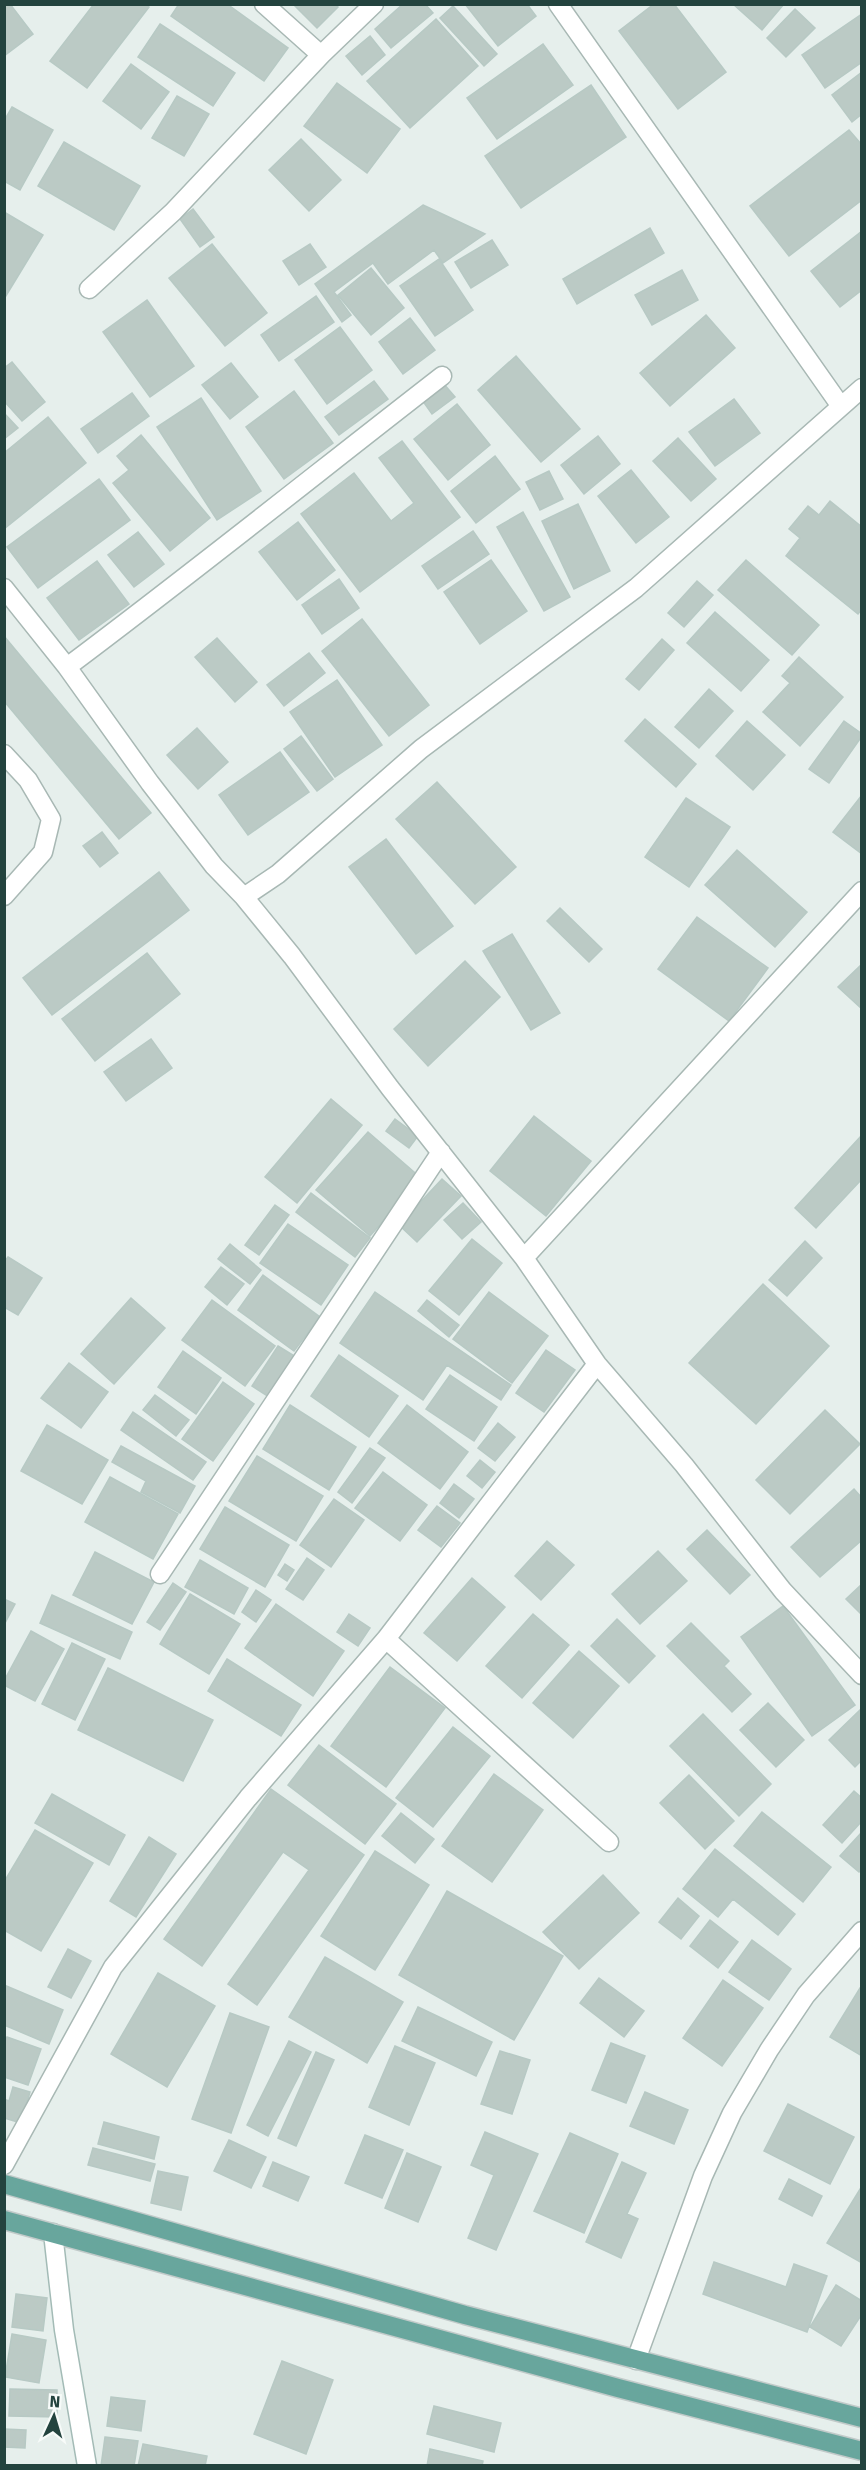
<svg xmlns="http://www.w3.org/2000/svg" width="866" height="2470" viewBox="0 0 866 2470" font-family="'Fira Sans',sans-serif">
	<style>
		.building { fill: #bbcac5; stroke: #b7c9c4; stroke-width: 1.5 }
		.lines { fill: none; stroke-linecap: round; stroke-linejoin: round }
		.street-casing { stroke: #a8b8b4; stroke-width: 21 }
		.secondary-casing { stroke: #a3bbb6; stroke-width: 21 }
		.primary-casing { stroke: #c1cac9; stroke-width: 21 }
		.street { stroke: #fff; stroke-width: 18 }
		.secondary { stroke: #fff; stroke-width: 18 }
		.primary { stroke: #68a69d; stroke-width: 18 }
	</style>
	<rect width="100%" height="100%" fill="#e6efec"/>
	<path class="building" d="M4,4H10L33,34L4,56Z
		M94,4H146L149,7L87,88L50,61Z
		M179,4H227L288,48L264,81L171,16Z
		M293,4H335L338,7L317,28Z
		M403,4H425L433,13L391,48L375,29Z
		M465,4H527L536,16L498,46Z
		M654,4H674L726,72L678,109L619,31Z
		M733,4H784L762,30Z
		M453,6L497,54L484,66L440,18Z
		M795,9L815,28L786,57L767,38Z
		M862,14V62L825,88L802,55Z
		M436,19L478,66L410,128L367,81Z
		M160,24L235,73L213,106L138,57Z
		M370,36L385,55L362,75L346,56Z
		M543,44L573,85L497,139L467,98Z
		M131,64L169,92L141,129L103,101Z
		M862,72V114L852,122L832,95Z
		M337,83L400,129L367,173L304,126Z
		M591,85L626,137L521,208L485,156Z
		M177,96L209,114L184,156L152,138Z
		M12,107L53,130L20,190L4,181V121Z
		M849,130L862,145V200L789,256L750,206Z
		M301,139L341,180L309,211L269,170Z
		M64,142L140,186L114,230L38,186Z
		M423,205L485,234L443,263L434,250L388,284L373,263L334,292L351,315L342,322L315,284Z
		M193,209L214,237L200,247L180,219Z
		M4,212L43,235L4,299Z
		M650,228L664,253L577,304L563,279Z
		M862,231V290L840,307L811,271Z
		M492,240L508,265L471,288L455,262Z
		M212,244L267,313L225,346L169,278Z
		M310,244L326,267L299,285L283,261Z
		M439,259L473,310L435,336L400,286Z
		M371,268L404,308L371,335L338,295Z
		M682,270L698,300L652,325L635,295Z
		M316,296L334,322L279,361L261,335Z
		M147,300L194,366L150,397L103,332Z
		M706,315L735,348L670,406L640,373Z
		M410,318L435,350L403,374L379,342Z
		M340,327L372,370L327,404L295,360Z
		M516,356L580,429L541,462L478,390Z
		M12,362L45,402L22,421L4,401V368Z
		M231,363L258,397L230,419L202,385Z
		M374,381L388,399L339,435L325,417Z
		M443,383L455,397L432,414L422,400Z
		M294,391L333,443L284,479L246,427Z
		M132,393L149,416L98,453L81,429Z
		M201,398L261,491L217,520L157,427Z
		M734,399L760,433L715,466L689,432Z
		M457,404L490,445L448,480L414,439Z
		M4,413L18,428L4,439Z
		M48,417L86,463L4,529V453Z
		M141,435L210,518L170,551L113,483L129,470L117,456Z
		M598,436L620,464L584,494L561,465Z
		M678,438L716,479L691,501L653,461Z
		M402,441L460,517L360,592L301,514L354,473L391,521L414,503L379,458Z
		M495,456L520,489L476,523L451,491Z
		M631,470L669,517L636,543L598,496Z
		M549,471L563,499L540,510L526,482Z
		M99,479L130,520L38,588L7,547Z
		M830,501L862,527V609L858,614L786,556L800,538L789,529L808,506L819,515Z
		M578,504L610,571L574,589L542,521Z
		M523,512L570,597L544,611L497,527Z
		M298,522L335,570L297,600L259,552Z
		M473,531L489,554L438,589L422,566Z
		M138,532L164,564L134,587L108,555Z
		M491,560L527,611L480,644L444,592Z
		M746,560L819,625L792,655L718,590Z
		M97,561L129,604L79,640L47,598Z
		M339,579L359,608L322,634L302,605Z
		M697,581L713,595L684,627L668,613Z
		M715,612L769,660L741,691L687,643Z
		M362,619L429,705L389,736L322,651Z
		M4,636L151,813L119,839L4,701Z
		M217,638L257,682L235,702L195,657Z
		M662,639L674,650L639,690L626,679Z
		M309,653L325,673L284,706L267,685Z
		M799,657L843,697L800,746L763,712L790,683L782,676Z
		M337,680L382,745L335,777L290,712Z
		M709,689L733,711L699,748L675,727Z
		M645,719L696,764L676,787L625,741Z
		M747,721L785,755L753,790L716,756Z
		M844,721L862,734V736L829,783L809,769Z
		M197,728L228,762L198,789L167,755Z
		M301,736L333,779L317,791L284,749Z
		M280,752L309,792L248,835L219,795Z
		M437,782L516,867L475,904L396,819Z
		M862,795V854L833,832Z
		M686,798L730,827L689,887L645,857Z
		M102,832L118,853L100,867L83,846Z
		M386,839L453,926L416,954L349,867Z
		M737,850L807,912L775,947L705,885Z
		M159,872L189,910L52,1015L23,978Z
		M560,908L602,949L589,962L547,921Z
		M697,917L768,968L729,1021L658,969Z
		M512,934L560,1013L531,1030L483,951Z
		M147,953L180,994L95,1061L62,1019Z
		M465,961L500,997L428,1066L394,1029Z
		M862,964V1009L838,987Z
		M151,1039L172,1068L126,1101L104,1072Z
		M331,1099L362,1125L297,1203L265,1177Z
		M534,1116L591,1161L546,1216L490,1171Z
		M395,1119L418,1136L409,1148L386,1131Z
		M368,1132L421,1178L370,1236L316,1190Z
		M862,1135V1179L816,1228L795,1208Z
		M442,1179L461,1196L417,1242L399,1225Z
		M311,1193L370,1238L355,1257L296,1212Z
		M463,1203L481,1222L462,1239L444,1220Z
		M275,1205L289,1215L259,1255L245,1245Z
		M288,1224L348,1265L321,1305L260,1263Z
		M472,1239L502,1263L459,1315L429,1291Z
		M805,1241L822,1258L787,1296L769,1280Z
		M230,1244L261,1270L250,1284L218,1259Z
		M8,1257L42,1278L18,1315L4,1307V1262Z
		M221,1267L244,1284L227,1305L205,1287Z
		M263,1275L320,1317L294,1351L238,1310Z
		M763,1284L829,1346L756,1424L689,1363Z
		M375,1292L511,1385L501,1400L447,1365L423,1400L340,1343Z
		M489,1292L548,1336L512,1383L453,1339Z
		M131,1298L165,1328L114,1384L81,1354Z
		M212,1300L275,1346L245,1386L182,1340Z
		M427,1300L459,1325L449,1337L418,1311Z
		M278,1346L296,1357L269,1397L252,1386Z
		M546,1350L575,1370L544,1412L516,1393Z
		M183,1351L221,1378L196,1414L158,1387Z
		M339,1355L398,1396L369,1437L311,1396Z
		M69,1363L108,1392L81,1428L41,1398Z
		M450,1375L497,1407L474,1441L426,1409Z
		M223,1382L254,1404L213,1461L182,1439Z
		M155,1395L189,1420L176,1436L143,1410Z
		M290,1405L356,1447L329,1490L263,1449Z
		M407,1405L468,1452L440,1489L378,1443Z
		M825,1410L860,1444L790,1514L756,1480Z
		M133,1412L206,1462L193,1480L121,1430Z
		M498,1423L515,1437L495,1461L478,1448Z
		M47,1425L108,1460L82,1504L21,1471Z
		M121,1446L195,1486L180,1513L141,1492L146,1481L112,1462Z
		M370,1448L385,1458L352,1503L338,1492Z
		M257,1456L323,1496L296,1541L229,1501Z
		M480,1460L495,1472L482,1488L467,1476Z
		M383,1472L427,1505L400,1541L355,1508Z
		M110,1477L178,1514L153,1559L85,1522Z
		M454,1484L474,1499L459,1518L440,1503Z
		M854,1489L862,1498V1540L820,1577L791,1547Z
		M334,1499L364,1520L331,1567L300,1545Z
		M437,1506L460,1523L441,1547L418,1530Z
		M225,1507L289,1545L265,1587L200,1549Z
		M707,1530L750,1575L730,1594L687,1549Z
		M547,1541L574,1565L541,1600L515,1576Z
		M658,1551L687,1581L640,1624L612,1594Z
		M95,1552L154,1582L132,1624L73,1595Z
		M307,1558L324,1570L303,1600L286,1589Z
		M200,1560L248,1588L234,1614L185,1587Z
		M285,1564L294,1570L287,1581L278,1575Z
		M472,1578L505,1607L457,1661L424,1633Z
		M173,1583L186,1592L160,1630L147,1622Z
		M862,1584V1615L846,1599Z
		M256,1590L271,1600L256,1622L242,1612Z
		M190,1594L240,1624L209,1674L160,1644Z
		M52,1595L132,1632L120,1659L40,1623Z
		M4,1599L15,1604L4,1625Z
		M276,1604L344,1651L313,1696L245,1648Z
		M783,1606L855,1705L812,1736L741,1637Z
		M349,1614L370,1628L358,1646L337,1632Z
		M533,1614L569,1645L522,1698L486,1666Z
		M617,1619L655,1656L629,1683L591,1646Z
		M691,1623L729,1661L724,1666L751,1694L732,1712L667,1646Z
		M31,1631L64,1649L35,1701L4,1685V1681Z
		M72,1643L105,1659L75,1720L42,1704Z
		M579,1651L619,1686L573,1738L533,1703Z
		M227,1659L301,1705L281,1736L208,1691Z
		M390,1667L445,1708L386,1787L331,1746Z
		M108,1668L213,1720L183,1781L78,1730Z
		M768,1703L804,1740L776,1767L740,1730Z
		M862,1708V1760L855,1767L829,1740Z
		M703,1714L771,1784L739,1816L670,1746Z
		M453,1727L490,1756L433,1827L396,1798Z
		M319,1745L396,1804L365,1844L288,1785Z
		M494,1774L543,1810L492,1882L442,1846Z
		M689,1775L734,1821L705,1849L660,1803Z
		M271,1789L364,1855L257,2005L228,1984L309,1870L283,1852L202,1966L164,1939Z
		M854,1791L862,1798V1821L842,1843L823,1825Z
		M52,1794L125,1835L109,1865L35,1823Z
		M762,1812L831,1867L803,1902L734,1846Z
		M401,1813L434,1839L415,1863L382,1836Z
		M35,1830L93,1863L41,1951L4,1930V1882Z
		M862,1832V1869L859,1872L840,1856Z
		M149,1837L176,1854L136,1917L110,1901Z
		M715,1849L795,1914L778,1935L733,1899L718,1917L683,1889Z
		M375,1851L429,1885L375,1970L321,1936Z
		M603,1875L639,1913L579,1969L543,1932Z
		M447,1891L563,1956L514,2040L399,1975Z
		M678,1898L699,1916L681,1939L659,1922Z
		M710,1920L738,1942L718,1968L690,1946Z
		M752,1940L791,1969L769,2000L729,1972Z
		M68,1949L91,1961L71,1998L48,1987Z
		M325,1957L403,2002L367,2063L289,2017Z
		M158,1973L215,2006L167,2087L111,2054Z
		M599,1978L644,2011L624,2037L580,2003Z
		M723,1980L763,2008L722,2066L683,2038Z
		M4,1985L63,2010L49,2044L4,2025Z
		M860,1988L862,1989V2056L830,2037Z
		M418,2007L492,2042L476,2076L402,2041Z
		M230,2013L269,2027L231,2133L192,2119Z
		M7,2037L41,2049L28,2085L4,2077V2044Z
		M289,2041L311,2052L268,2136L247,2125Z
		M611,2043L645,2056L626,2103L592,2090Z
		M395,2046L435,2063L409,2125L369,2107Z
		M500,2051L530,2060L512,2114L481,2104Z
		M316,2052L334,2060L296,2146L278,2138Z
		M13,2087L30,2092L21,2123L4,2118V2099L9,2101Z
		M645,2092L688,2110L674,2144L630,2126Z
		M788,2104L854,2137L830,2184L764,2151Z
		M104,2122L159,2137L154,2159L98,2144Z
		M485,2132L538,2154L496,2250L468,2238L494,2175L471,2165Z
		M570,2133L618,2154L584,2233L534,2211Z
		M365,2135L403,2150L382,2198L345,2183Z
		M229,2140L266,2157L251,2188L214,2171Z
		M93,2148L155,2164L150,2181L88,2165Z
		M407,2153L441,2167L418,2222L385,2208Z
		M273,2162L309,2177L298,2201L263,2186Z
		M622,2162L646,2173L627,2214L638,2219L621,2258L586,2242Z
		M158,2171L188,2177L181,2210L151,2203Z
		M789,2179L822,2196L812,2216L779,2199Z
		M862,2186V2263L827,2243Z
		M714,2262L786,2287L794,2264L827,2276L807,2332L703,2294Z
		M836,2285L862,2301V2314L841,2346L810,2327Z
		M16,2294L47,2298L43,2331L12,2327Z
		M12,2334L46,2340L39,2383L5,2377Z
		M282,2361L333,2380L306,2454L254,2434Z
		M10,2389L57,2390V2417L9,2416Z
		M111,2397L145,2401L141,2431L107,2426Z
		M434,2406L501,2423L494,2452L427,2434Z
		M4,2429L26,2430L25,2448L4,2447Z
		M105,2437L138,2441L134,2466H101Z
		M143,2444L207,2456L205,2466H138Z
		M430,2449L483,2461L482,2466H427Z"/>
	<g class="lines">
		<g class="street-casing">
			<path id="street" d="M264,4L321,55L374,4
				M558,4L840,405
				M89,289L173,212L321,55
				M4,588L67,667L150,783L214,866L244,897L292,956L390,1088L524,1258L597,1364L684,1465L783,1591L862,1675
				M67,667C194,572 317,473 442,376
				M4,754L28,780L51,819L43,852L4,896
				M244,897L278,874L421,749L636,588L862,388
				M524,1258L862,891
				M160,1574L441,1152
				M386,1639L609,1842
				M4,2165L113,1967L248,1798L386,1639L597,1364
				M636,2360L703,2176L732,2113L769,2050L806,1995L862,1931"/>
		</g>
		<g class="secondary-casing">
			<path id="secondary" d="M53,2233L64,2330L87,2466"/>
		</g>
		<g class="primary-casing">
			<path id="primary" d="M4,2184L465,2315L862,2418
				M4,2220L618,2388L862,2451"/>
		</g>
		<use href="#street" class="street"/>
		<use href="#secondary" class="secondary"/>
		<use href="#primary" class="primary"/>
	</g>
	<rect width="866" height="2470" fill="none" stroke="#23433e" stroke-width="12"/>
	<g transform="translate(54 2416) rotate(4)" stroke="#f7fbf9" stroke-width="4.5" paint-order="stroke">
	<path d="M0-4.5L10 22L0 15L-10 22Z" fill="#23433e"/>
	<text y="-9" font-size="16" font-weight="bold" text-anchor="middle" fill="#23433e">N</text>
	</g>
</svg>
